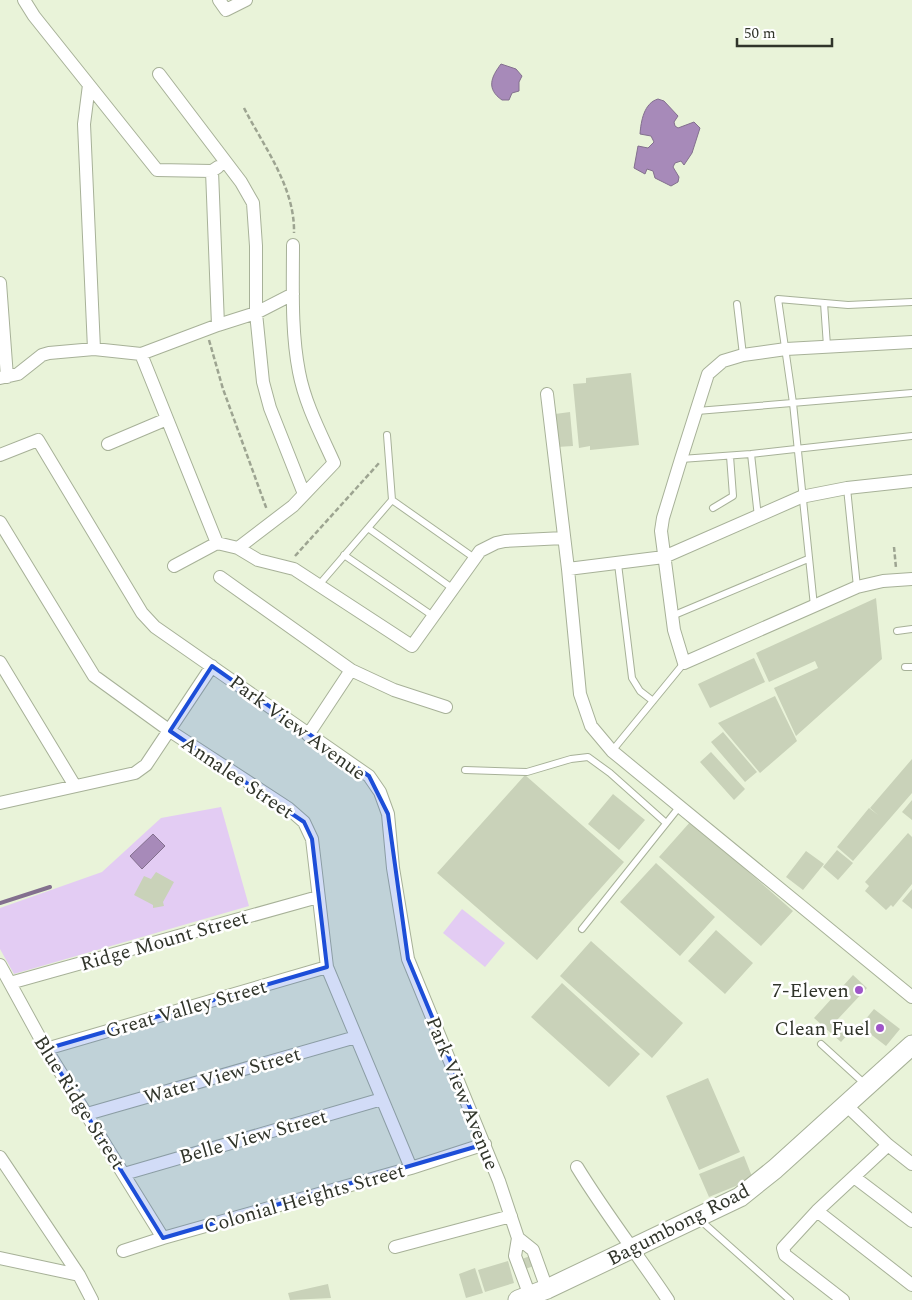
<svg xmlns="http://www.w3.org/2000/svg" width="912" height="1300" viewBox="0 0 912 1300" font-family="Spectral,serif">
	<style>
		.green { fill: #e3ccf3 }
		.water { fill: #a78ab9; stroke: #83708e }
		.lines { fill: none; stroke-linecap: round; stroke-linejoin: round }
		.stream { stroke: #83708e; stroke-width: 4 }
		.building { fill: #c9d2b9 }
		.service-casing { stroke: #a7b198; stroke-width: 8 }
		.minor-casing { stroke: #a7b198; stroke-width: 14 }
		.secondary-casing { stroke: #a7b198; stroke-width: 21 }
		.path { stroke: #9da491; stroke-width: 2.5; stroke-dasharray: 5 2.5; stroke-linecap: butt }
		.service { stroke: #fff; stroke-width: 6 }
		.minor { stroke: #fff; stroke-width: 12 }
		.secondary { stroke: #fff; stroke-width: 19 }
		.marked { fill: #1d4ed8; fill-opacity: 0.2; stroke: #1d4ed8; stroke-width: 4; stroke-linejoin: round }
		.poi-dot { fill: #9f55c8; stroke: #fff; stroke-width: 2 }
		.labels { text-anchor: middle; stroke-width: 5; stroke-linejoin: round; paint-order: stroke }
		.street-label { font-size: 20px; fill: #30342a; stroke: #fff }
		.poi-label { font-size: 20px; fill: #30342a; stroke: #fff; text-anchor: end }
	</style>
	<rect width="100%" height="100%" fill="#e9f3d9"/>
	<path class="green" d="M221,807L249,906L14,974L0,949V908L102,872L161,818Z
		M462,909L505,943L485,967L443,933Z"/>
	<path class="water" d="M501,64L516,69L522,76L519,82V91L512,93L509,100H502C486,89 491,77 501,64Z
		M658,99L664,101L678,116L674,122L675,126L678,128L694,122L700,128L692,153L684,165L681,161L675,163L673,167L679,177L678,182L671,186L655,178L653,171L647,169L645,174L634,168L638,146L648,148L654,142L651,136L640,134C641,121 644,103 658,99Z
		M153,834L165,846L142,869L130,856Z"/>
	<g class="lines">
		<path class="stream" d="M0,903L50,887"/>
	</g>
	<path class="building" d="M631,373L639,445L590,450V446L579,448L573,384L586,383V378Z
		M570,412L573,446L557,447L555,414Z
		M876,598L882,659L796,736L774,688L818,668L815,661L769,682L756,653Z
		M754,658L765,682L710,708L698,684Z
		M775,696L797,741L760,773L718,723Z
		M723,732L757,772L745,782L711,742Z
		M711,752L745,789L734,800L700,762Z
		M912,759V793L853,861L837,847L869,808L878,815L870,808Z
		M525,775L624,862L537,960L437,873Z
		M613,794L645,820L619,850L588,824Z
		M912,800V820L902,812Z
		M691,821L793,911L761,946L659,857Z
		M908,833L912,837V884L893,907L891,905L886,910L865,891L869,886L865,882Z
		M837,850L853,863L838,880L823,867Z
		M806,851L824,864L803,890L786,877Z
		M656,863L715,917L680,956L620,902Z
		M156,872L174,882L163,902L164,906L153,908V905L134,895L144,876L151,879Z
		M912,889V909L902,901Z
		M716,930L753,963L725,994L688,961Z
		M591,941L683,1023L652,1058L560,976Z
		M853,975L867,988L837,1020L850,1032L841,1042L814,1018Z
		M562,983L640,1054L609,1087L531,1017Z
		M874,1009L900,1029L886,1046L860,1026Z
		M708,1078L740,1152L699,1170L666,1096Z
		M744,1156L753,1179L709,1197L699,1174Z
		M530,1256L534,1266L525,1269L522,1259Z
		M508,1261L514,1283L485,1292L478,1270Z
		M475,1268L483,1293L466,1298L459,1274Z
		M328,1284L331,1298L290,1300L288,1293Z"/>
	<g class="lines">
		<g class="service-casing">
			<path id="service" d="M824,303L827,346
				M737,304L743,355
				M697,411L912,393
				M751,454L758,517
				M681,459L751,454L912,436
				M847,488L857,587
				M392,500L473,557
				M713,508L733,496L730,456
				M368,528L452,588
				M344,555L433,616
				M618,564L632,678L640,691L653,701
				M318,586L392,500L387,435
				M814,606L793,403L778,299L848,305L912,302
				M672,616L808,559
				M897,631L912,629
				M905,667H912
				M612,751L684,663
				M465,770L527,772L571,759L588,757L610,773L666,823
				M582,929L680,806
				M821,1044L866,1085
				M699,1219L790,1300"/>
		</g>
		<g class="minor-casing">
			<path id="minor" d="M24,0L34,16L157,170L212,171
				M219,0L226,10L246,0
				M159,74L241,182L253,203L256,246V313L263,382L270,408L304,494
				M89,85L84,124L94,349
				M218,167L212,171L218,325
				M0,283L7,377
				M912,342L786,349L743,355L723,361L708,374L681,459L663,518L661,531L674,630L684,663L857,587L883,581L912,579
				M141,354L217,543
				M0,378L18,374L42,355L49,353L94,349L141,354L218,325L256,313L293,294
				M547,394L568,569L580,694L591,726L612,751L912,997
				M108,444L167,419
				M0,455L38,440L142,613L155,627L369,776L380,792L388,814L393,868L408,959L499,1181L518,1238L515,1256L530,1296
				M0,522L94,676L170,731L288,808L304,822L312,839L327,967L411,1168
				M238,548L293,506L334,463C321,434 305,404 299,372C291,331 293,287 293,245
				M174,566L217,543L238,548L258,560L294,569L412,646L480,551L496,543L505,541L564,538
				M568,569L664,557L801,497L847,488L912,481
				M220,577L351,670L394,690L446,707
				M0,662L75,786
				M308,735L351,670
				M0,803L135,773L146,765L212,666
				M0,965L46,1049L163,1238
				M10,983L318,897
				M46,1049L327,967
				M846,1105L888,1145L912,1164
				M87,1114L356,1037
				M0,1157L79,1275L92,1300
				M577,1167C605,1213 638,1255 668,1300
				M124,1174L382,1099
				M854,1177L912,1221
				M817,1211L912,1285
				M518,1238L533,1250L547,1289
				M395,1247L511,1216
				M123,1251L163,1238L411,1168L485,1144
				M0,1258L79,1275
				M843,1300L785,1255L783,1248L817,1211L888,1145"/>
		</g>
		<g class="secondary-casing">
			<path id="secondary" d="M518,1300L547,1289L740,1197L775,1169L912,1045"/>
		</g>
		<path class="path" d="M244,108C264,147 295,187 294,233
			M209,340L223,389L267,510
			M894,547L896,568
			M295,556L380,462"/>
		<use href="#service" class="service"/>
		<use href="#minor" class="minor"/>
		<use href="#secondary" class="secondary"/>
	</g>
	<path class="marked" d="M212,666L369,776L388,814L408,959L485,1144L163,1238L46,1049L327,967L312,839L304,822L170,731Z"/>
	<g class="poi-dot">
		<circle cx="859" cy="990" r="5"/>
		<circle cx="880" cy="1028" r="5"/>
	</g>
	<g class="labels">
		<g class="street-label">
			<text transform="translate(298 727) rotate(36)" y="7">Park View Avenue</text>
			<text transform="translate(238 777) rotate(34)" y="7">Annalee Street</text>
			<text transform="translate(164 940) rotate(-16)" y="7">Ridge Mount Street</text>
			<text transform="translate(186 1008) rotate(-16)" y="7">Great Valley Street</text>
			<text transform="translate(222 1075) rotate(-16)" y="7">Water View Street</text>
			<text transform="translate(463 1093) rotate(68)" y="7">Park View Avenue</text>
			<text transform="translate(80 1102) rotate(58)" y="7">Blue Ridge Street</text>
			<text transform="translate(253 1136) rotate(-16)" y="7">Belle View Street</text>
			<text transform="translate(304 1198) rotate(-16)" y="7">Colonial Heights Street</text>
			<text transform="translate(678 1224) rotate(-27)" y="7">Bagumbong Road</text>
		</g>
		<g class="poi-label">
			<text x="849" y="997">7-Eleven</text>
			<text x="870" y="1035">Clean Fuel</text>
		</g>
	</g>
	<path d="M737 38v8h95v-8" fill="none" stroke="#30342a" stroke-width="2.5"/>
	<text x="744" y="38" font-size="15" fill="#30342a" stroke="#ffffff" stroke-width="4" paint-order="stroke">50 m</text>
</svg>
